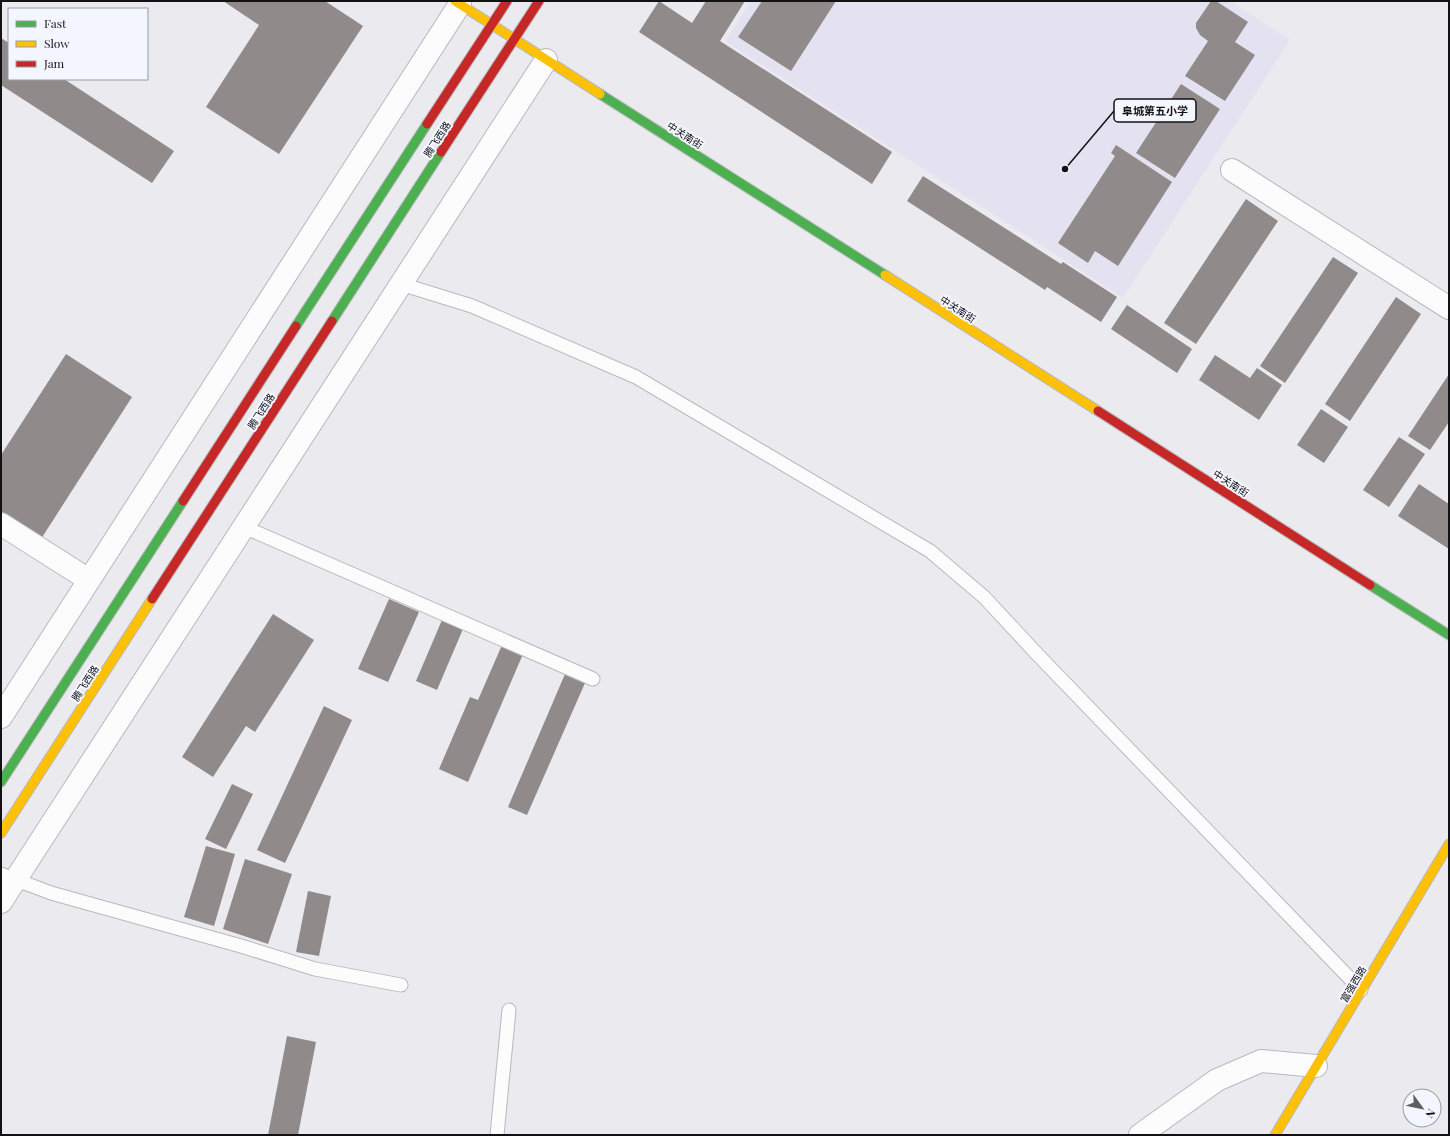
<svg xmlns="http://www.w3.org/2000/svg" width="1450" height="1136" viewBox="0 0 1450 1136" font-family="'Playfair Display','Noto Sans SC',serif">
	<style>
		.education { fill: #e4e2f1 }
		.building { fill: #908b8a }
		.lines { fill: none; stroke-linecap: round; stroke-linejoin: round }
		.lane-casing { stroke: #b8b9bd; stroke-width: 15 }
		.street-casing { stroke: #b8b9bd; stroke-width: 24 }
		.fast-casing { stroke: #b8b9bd; stroke-width: 11 }
		.slow-casing { stroke: #b8b9bd; stroke-width: 11 }
		.jam-casing { stroke: #b8b9bd; stroke-width: 11 }
		.lane { stroke: #fcfcfd; stroke-width: 13 }
		.street { stroke: #fcfcfd; stroke-width: 22 }
		.fast { stroke: #4caf50; stroke-width: 9 }
		.slow { stroke: #ffc107; stroke-width: 9 }
		.jam { stroke: #c62828; stroke-width: 9 }
		.labels { text-anchor: middle; stroke-width: 4; stroke-linejoin: round; paint-order: stroke }
		.street-label { font-size: 10px; fill: #121215; stroke: #f4f6ff }
		.leader { fill: none; stroke: #121215; stroke-width: 1.5 }
		.callout-dot { fill: #121215; stroke: #f4f6ff; stroke-width: 1.5 }
		.callout { fill: #f4f6ff; stroke: #121215; stroke-width: 1.5 }
		.callout-label { font-size: 11px; text-anchor: middle; font-weight: bold; fill: #121215 }
	</style>
	<rect width="100%" height="100%" fill="#eaeaef"/>
	<path class="education" d="M751,1H1230L1290,40L1123,298L725,41Z"/>
	<path class="building" d="M223,1H325L363,26L279,154L206,107L259,25Z
		M659,1L692,23L706,1H745L720,41L892,152L872,184L639,32Z
		M762,1H836L791,71L738,37Z
		M1211,1H1216L1248,22L1235,42L1255,55L1225,101L1185,76L1208,41L1200,35L1196,28V23Z
		M1,38L9,43V79H64L174,151L152,183L1,85Z
		M1181,84L1220,109L1175,178L1136,153Z
		M1116,145L1172,182L1118,266L1095,251L1088,263L1058,243L1115,156L1111,153Z
		M923,176L1061,264L1063,262L1117,297L1101,322L1047,287L1045,290L907,201Z
		M1246,199L1278,221L1196,344L1164,323Z
		M1333,257L1358,273L1285,383L1260,366Z
		M1396,297L1421,314L1350,421L1325,404Z
		M1127,305L1192,349L1177,373L1111,329Z
		M66,354L132,397L41,539L1,513V455Z
		M1215,355L1250,378L1257,368L1282,385L1259,420L1199,380Z
		M1449,374V422L1430,450L1408,436Z
		M1321,409L1348,427L1324,463L1297,445Z
		M1399,437L1425,454L1389,507L1363,490Z
		M1419,484L1449,504V549L1398,516Z
		M389,599L419,612L388,682L358,669Z
		M273,614L314,640L255,732L246,726L213,777L182,757Z
		M442,620L463,629L437,690L416,681Z
		M502,645L523,654L468,782L439,769L470,697L478,700Z
		M565,674L585,683L527,815L508,807Z
		M324,706L352,720L285,863L257,850Z
		M232,784L253,794L226,849L205,839Z
		M206,846L235,854L214,926L184,917Z
		M245,859L292,874L268,944L223,929Z
		M308,891L331,896L319,956L296,952Z
		M287,1036L316,1042L298,1135H268Z"/>
	<g class="lines">
		<g class="lane-casing">
			<path id="lane" d="M401,284L472,306L636,377L930,551L984,597L1037,654L1361,990
				M244,527L593,679
				M1,874L51,893L241,946L315,969L401,985
				M497,1135L509,1010"/>
		</g>
		<g class="street-casing">
			<path id="street" d="M1232,170L1449,308
				M1,524L89,580
				M1,717L460,4
				M1,902L546,60
				M1140,1135L1217,1080L1261,1061L1316,1066"/>
		</g>
		<g class="fast-casing">
			<path id="fast" d="M600,94L885,275
				M332,321L441,152
				M296,326L427,124
				M1370,585L1449,635
				M1,782L183,501"/>
		</g>
		<g class="slow-casing">
			<path id="slow" d="M455,1L600,94
				M885,275L1098,411
				M1,833L152,599
				M1275,1135L1449,844"/>
		</g>
		<g class="jam-casing">
			<path id="jam" d="M427,124L507,1
				M441,152L539,1
				M1098,411L1370,585
				M183,501L296,326
				M152,599L332,321"/>
		</g>
		<use href="#lane" class="lane"/>
		<use href="#street" class="street"/>
		<use href="#fast" class="fast"/>
		<use href="#slow" class="slow"/>
		<use href="#jam" class="jam"/>
	</g>
	<g class="labels">
		<g class="street-label">
			<text transform="translate(685 135) rotate(33)" y="4">中关南街</text>
			<text transform="translate(437 139) rotate(-57)" y="4">腾飞西路</text>
			<text transform="translate(958 309) rotate(33)" y="4">中关南街</text>
			<text transform="translate(261 411) rotate(-57)" y="4">腾飞西路</text>
			<text transform="translate(1231 483) rotate(33)" y="4">中关南街</text>
			<text transform="translate(85 683) rotate(-57)" y="4">腾飞西路</text>
			<text transform="translate(1353 984) rotate(-59)" y="4">富强西路</text>
		</g>
	</g>
	<path class="leader" d="M1065 169L1114 111"/>
	<circle class="callout-dot" cx="1065" cy="169" r="4"/>
	<rect class="callout" x="1114" y="99" width="82" height="23" rx="4"/>
	<g class="callout-label">
		<text x="1155" y="115">阜城第五小学</text>
	</g>
	<rect width="1450" height="1136" fill="none" stroke="#121215" stroke-width="4"/>
	<rect x="8" y="8" width="140" height="72" fill="#f4f6ff" stroke="#9a9ba1"/>
	<rect x="16" y="21" width="20" height="6" fill="#4caf50" stroke="#9a9ba1"/>
	<text x="44" y="28" font-size="12" fill="#121215">Fast</text>
	<rect x="16" y="41" width="20" height="6" fill="#ffc107" stroke="#9a9ba1"/>
	<text x="44" y="48" font-size="12" fill="#121215">Slow</text>
	<rect x="16" y="61" width="20" height="6" fill="#c62828" stroke="#9a9ba1"/>
	<text x="44" y="68" font-size="12" fill="#121215">Jam</text>
	<g transform="translate(1422 1108) rotate(123)"><circle r="19" fill="#f4f6ff" stroke="#9a9ba1"/>
	<path d="M0-3L7 15L0 10L-7 15Z" fill="#5e5e61"/>
	<text y="-6" font-size="11" font-weight="bold" text-anchor="middle" fill="#121215">N</text>
	</g>
</svg>
